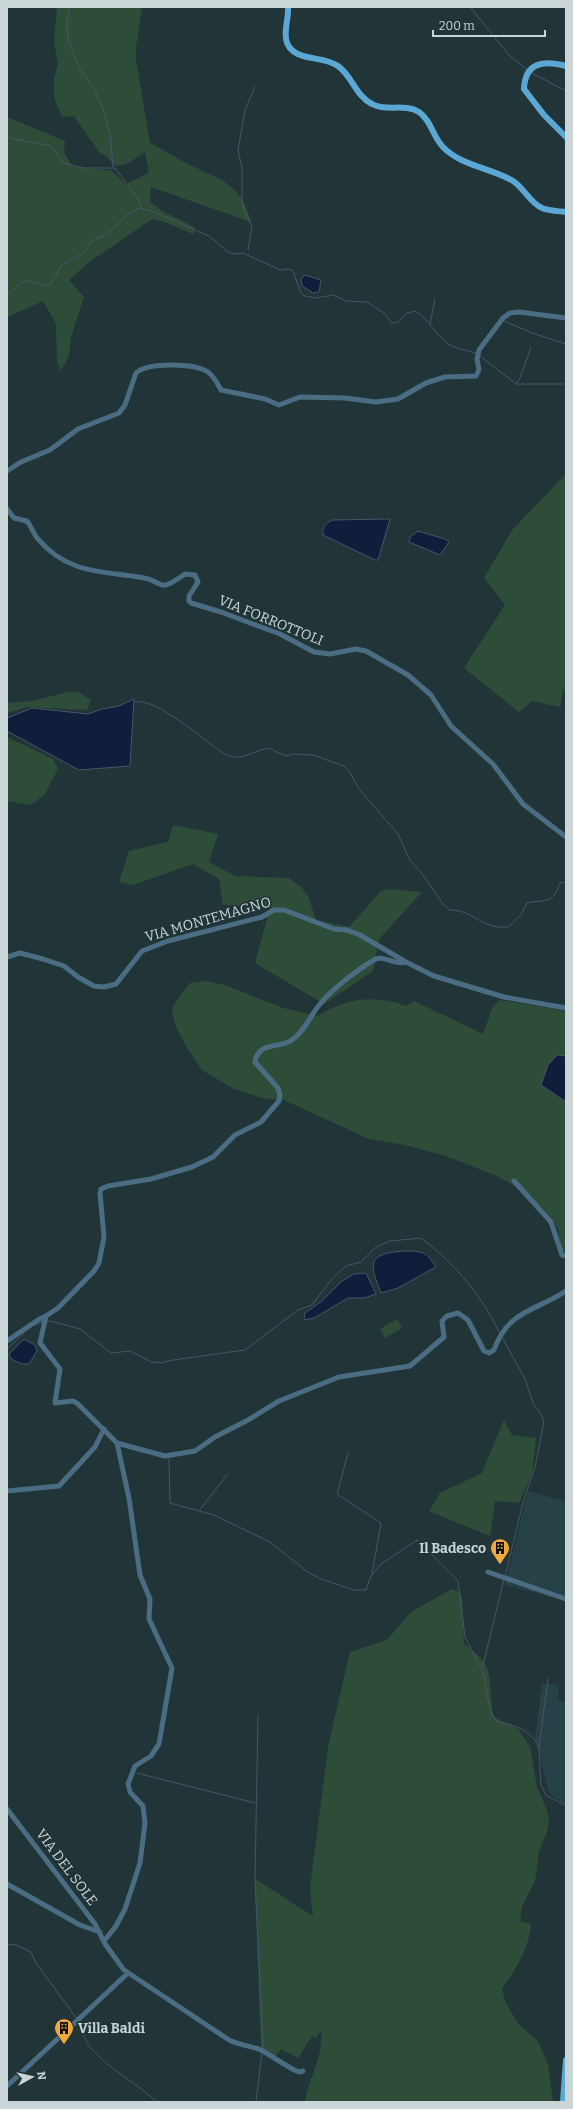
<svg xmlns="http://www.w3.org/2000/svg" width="573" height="2109" viewBox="0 0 573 2109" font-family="Bitter,serif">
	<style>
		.built { fill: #264247 }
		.green { fill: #2e4d39 }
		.water { fill: #111e3b; stroke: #48556a }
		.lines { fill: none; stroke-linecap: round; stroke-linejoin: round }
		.stream { stroke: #48556a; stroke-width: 1 }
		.minor { stroke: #4a6d83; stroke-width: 5 }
		.major { stroke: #5ca8d5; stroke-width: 6 }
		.labels { text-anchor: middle; stroke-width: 3.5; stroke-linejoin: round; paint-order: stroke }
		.street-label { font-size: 14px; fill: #c9d5d7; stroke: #213539 }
		.poi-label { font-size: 14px; font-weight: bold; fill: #c9d5d7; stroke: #213539; text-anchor: end }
	</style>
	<rect width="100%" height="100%" fill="#213539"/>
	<path class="built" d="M528,1491L566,1502V1601L505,1585Z
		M542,1683L559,1685L558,1700L566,1703V1806L549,1793L535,1739Z"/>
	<path class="green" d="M57,7H142L136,47V59L150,143C163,149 175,158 188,164C221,180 241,183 251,222L151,187L150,202L162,211L194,227L195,231L193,234L162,221L152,219L88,263L69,280L84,297L71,337L69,356L61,371L57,362L56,324L43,301L7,317V117L65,141L64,152L72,166L112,171L126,184L149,173L145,152L127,164L115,166L107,157L99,152L74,116L62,117L56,103L54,94V79L58,64L54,42Z
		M566,474V691L563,689L560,707L532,701L519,712L464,668L505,605L484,578L513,529Z
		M68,692H78L91,700L87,710L28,707L7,713V703L32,701Z
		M7,737L53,759L58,769L45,794L31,805L7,801Z
		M173,825L218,834L209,862L235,876L289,878L302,888L308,896L316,920L349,927L381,891L388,889L422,892L379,939L373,971L324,1004L255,963L270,908L223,905L219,879L193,864L133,885L119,882L129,851L168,842Z
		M206,981L225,985L283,1008L318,1016C345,998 376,994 406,1006L414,1001L483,1034L493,1006L500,1000L566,1011V1252L561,1249L558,1229L551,1217L523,1190L497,1176L446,1156L405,1145L369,1139L284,1100L262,1098L234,1089L202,1070L187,1048L176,1027L172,1011L173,1006L190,983Z
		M397,1319L402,1328L385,1338L380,1329Z
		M504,1420L512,1435L536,1438L532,1474L519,1503L495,1501L490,1536L429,1511L440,1493L482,1473Z
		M452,1589L460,1592L462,1598L464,1643C470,1650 478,1654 483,1661C493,1672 489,1702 494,1717L518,1729L530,1747L537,1787L547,1810L549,1821L547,1832L539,1852L535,1881L522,1906L520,1921L531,1924C531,1943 514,1974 502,1988L505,2001L518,2024L538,2041L548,2065L553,2102H305C309,2077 324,2057 321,2030L316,2038L312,2036L298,2058L281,2049L276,2057L261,2049L255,1879L313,1916L310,1888L328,1747L350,1652L387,1640L411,1612Z"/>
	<path class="water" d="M305,275L321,280L319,292L313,293L302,286L301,279Z
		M390,519L378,560H375L323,535C322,527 325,524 332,520Z
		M418,531L445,539L449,542L440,555L409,542L410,537Z
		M134,699L130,766L79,770L7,731V718L32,708L88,714L102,709L119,706Z
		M557,1055L566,1056V1102L541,1085L548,1065Z
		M403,1251C422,1251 426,1251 436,1267L398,1288L381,1293C369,1263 367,1254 403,1251Z
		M366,1273L376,1294L364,1298H348L314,1318L304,1320L305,1313L322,1301L342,1281L354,1274Z
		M24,1339L35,1345L37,1351L29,1364H22L11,1359L9,1354Z"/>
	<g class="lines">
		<path class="stream" d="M69,7L67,25L68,39L79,68L93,87L102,106L110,134L113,167
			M470,7L509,55L526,69
			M532,73L566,91
			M7,135L12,139L48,145L52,147L64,163L84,168H115L139,200L142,208
			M248,250L252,226L244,210L242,202V168L238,150L245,110L255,87
			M7,295C12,291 17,285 22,282C33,278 40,288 50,285L62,265L83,253L92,241L107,234L127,215L139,208L152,211L209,236L228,252L234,254L243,253L280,270L288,269L293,271L301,293L305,296L316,298L333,295L346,301L367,302L384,313L392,323L399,322L405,314L415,311C429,319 435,334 447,343C455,349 468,350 477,354
			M504,321L532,333L566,344
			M430,324L435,299
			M480,356L516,384H566
			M516,384L520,378L531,347
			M134,702C155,696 205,741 224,754C242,762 250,752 268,748L286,756L293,754L313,755L344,766L351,774L359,789L398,834L409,859L423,875L443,904L450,910C474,910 482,930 508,927L521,915L527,903C547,899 552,905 560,883L566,882
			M46,1322L51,1321L80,1329L111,1353L130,1351L151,1362L161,1363L173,1360L245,1350L298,1310L312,1305L332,1279L346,1266L361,1262L376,1247L390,1241L421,1238C453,1262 482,1295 499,1332
			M35,1325L43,1322
			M502,1337L525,1379L533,1403L541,1414L544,1421L535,1467L524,1499L505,1576
			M7,1349L24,1333
			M348,1453L337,1494L381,1523L372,1574
			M169,1458L170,1503L214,1515L270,1542L309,1573L319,1578L353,1590H366L371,1576L381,1564L417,1540L458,1581L465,1637L481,1668
			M199,1511L227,1475
			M482,1670L504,1579
			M482,1671C488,1687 486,1707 496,1721C513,1725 534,1730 539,1749
			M258,1715L255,1880L263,2048
			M539,1747L548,1679
			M539,1750L541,1785L546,1795L566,1806
			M137,1773L255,1803
			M7,1944L16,1945L31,1952L36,1963L77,2019
			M79,2021C83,2029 84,2040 90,2047C109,2070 136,2082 157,2102
			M256,2102L262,2053"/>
		<path class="minor" d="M7,471L21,462L50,450L78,429L119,413L125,405L136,373C148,362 194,363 208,372C214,376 217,383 221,390L265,399L279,405L300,397L345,398L376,402L398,399L426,383L445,377L476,376L479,370L477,359L479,350L503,318L510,313L519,312L566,318
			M7,509L14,518L27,521C31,526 33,533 38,539C67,573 99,571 139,577C167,581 155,595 185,574L195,575L198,582L189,596V601L191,603L221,612L280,634L314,652L330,654L356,649L366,651L408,675L431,695L451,726L493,764L523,804L566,837
			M7,957L20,953L43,959L64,966L78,977L94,986L104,987L116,984L142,951L168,941L262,917L274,910H284L334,929L347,930L360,935L406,962L434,976L504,997L566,1008
			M514,1181L551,1222L562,1255L566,1256
			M7,1341L38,1320L46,1316
			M117,1443L165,1456L195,1451L215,1437L248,1420L279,1401L339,1377L410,1366L444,1337L442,1321L447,1316L458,1313L468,1320L484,1351L489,1353L494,1350C508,1310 536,1311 566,1291
			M7,1491L59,1486L95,1447L104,1429
			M488,1572L566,1599
			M7,1809L95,1924L105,1944L124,1970L229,2040C239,2045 251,2046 261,2050C274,2057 285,2066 299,2072L303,2071
			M7,1884L80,1925L100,1932
			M104,1941L116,1926L125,1909L140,1863L145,1823L143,1806L130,1792L128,1784L135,1766L151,1756L159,1744L172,1668L149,1619L150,1599L140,1575L129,1498L117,1443L78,1404L73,1401L55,1403L60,1369L40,1343L46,1316L58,1308L94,1271L99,1263L104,1237L100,1193L101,1189L108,1186L151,1179L192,1167L213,1157L235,1135L261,1122L279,1101L280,1095L278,1088L255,1062C258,1041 280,1049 292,1040C305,1031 310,1016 320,1004C332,989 357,970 374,960C384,954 395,966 406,962
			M7,2086L128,1973"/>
		<path class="major" d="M288,7C289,20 281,37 290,48C301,61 324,56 338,66C352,76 356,96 372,104C386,112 405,103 419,112C431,120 433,137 443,147C461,166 492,168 513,181C524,188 530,203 542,208C549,211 558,211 566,212
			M566,66C544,60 525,62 524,89L544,115L566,137
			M563,2102L566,2060"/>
	</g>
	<defs>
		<g id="building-pin" transform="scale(1)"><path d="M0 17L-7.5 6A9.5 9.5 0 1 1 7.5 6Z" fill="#eea83c" stroke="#213539"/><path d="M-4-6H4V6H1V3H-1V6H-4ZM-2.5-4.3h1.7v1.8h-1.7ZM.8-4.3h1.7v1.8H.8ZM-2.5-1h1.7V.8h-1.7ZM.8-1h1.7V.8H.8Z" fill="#111"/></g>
	</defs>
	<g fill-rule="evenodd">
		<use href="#building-pin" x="500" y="1548"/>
		<use href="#building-pin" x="64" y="2028"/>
	</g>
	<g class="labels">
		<g class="street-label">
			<text transform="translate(271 620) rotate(22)" y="5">VIA FORROTTOLI</text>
			<text transform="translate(208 919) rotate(-16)" y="5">VIA MONTEMAGNO</text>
			<text transform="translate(67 1867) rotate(53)" y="5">VIA DEL SOLE</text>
		</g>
		<g class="poi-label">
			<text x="486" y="1553">Il Badesco</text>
			<text x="78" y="2033" text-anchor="start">Villa Baldi</text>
		</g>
	</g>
	<rect width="573" height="2109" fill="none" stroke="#c9d5d7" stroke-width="16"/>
	<g transform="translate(32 2077) rotate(82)" stroke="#213539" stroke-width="3" paint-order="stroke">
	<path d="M0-3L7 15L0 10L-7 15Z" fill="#c9d5d7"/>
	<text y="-6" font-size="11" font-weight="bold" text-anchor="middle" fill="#c9d5d7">N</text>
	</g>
	<path d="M433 30v6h112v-6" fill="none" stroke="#c9d5d7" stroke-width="2"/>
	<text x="439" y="30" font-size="12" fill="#c9d5d7" stroke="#213539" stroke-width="3" paint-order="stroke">200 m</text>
</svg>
